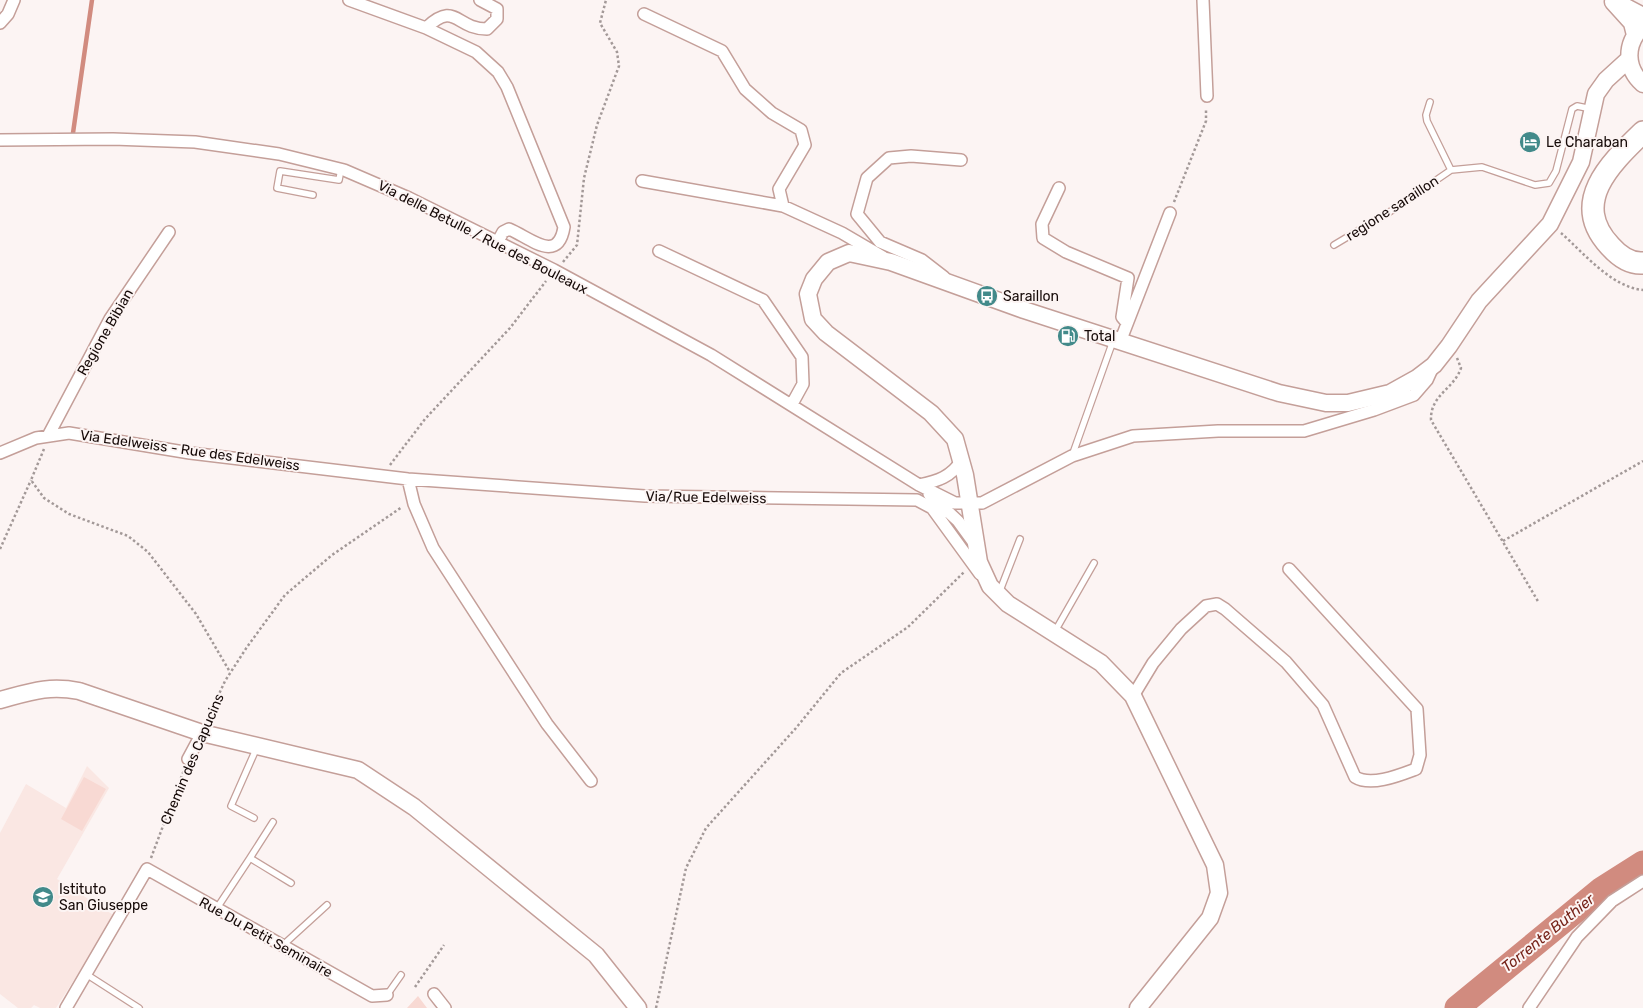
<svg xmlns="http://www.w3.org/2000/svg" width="1643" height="1008" viewBox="0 0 1643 1008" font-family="Rubik,sans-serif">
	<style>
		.built { fill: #fae7e3 }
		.green { fill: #f8d9d3 }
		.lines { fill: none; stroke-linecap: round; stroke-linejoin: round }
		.stream { stroke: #d18b7f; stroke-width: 4.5 }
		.river { stroke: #d18b7f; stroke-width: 25 }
		.lane-casing { stroke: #c49f99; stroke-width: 8 }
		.street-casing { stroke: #c49f99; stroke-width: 14 }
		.secondary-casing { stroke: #c49f99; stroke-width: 19 }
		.highway-casing { stroke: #c49f99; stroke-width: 24 }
		.path { stroke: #a39998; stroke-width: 2.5; stroke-dasharray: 2.5 2.5; stroke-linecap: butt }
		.lane { stroke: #fff; stroke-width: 5.5 }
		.street { stroke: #fff; stroke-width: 11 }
		.secondary { stroke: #fff; stroke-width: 16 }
		.highway { stroke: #fff; stroke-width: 21 }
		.labels { text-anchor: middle; stroke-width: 4; stroke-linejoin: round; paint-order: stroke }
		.poi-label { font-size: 14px; fill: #160a08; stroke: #fcf4f3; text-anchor: start }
		.street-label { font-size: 14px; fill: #160a08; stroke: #fcf4f3 }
		.water-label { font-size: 15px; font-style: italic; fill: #762319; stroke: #fcf4f3 }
	</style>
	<rect width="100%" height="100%" fill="#fcf4f3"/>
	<path class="built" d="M87,766L109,788L57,879L115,916L56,1008H40L34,1005L31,1008H18L0,994V833L26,784L66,808Z"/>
	<path class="green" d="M84,777L106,789L82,831L61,819Z
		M418,996L427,1008H407Z"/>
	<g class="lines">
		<path class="stream" d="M73,133L92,0"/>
		<path class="river" d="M1457,1008L1602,889L1643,863"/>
		<g class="lane-casing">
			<path id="lane" d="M1430,102L1426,115L1427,121L1451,170
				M313,195L277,188L280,171L339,180L341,169
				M1334,245L1391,211L1451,170L1482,167L1535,185L1549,183L1556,171L1572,109L1577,106L1592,109
				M1072,456L1113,341
				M999,593L1020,539
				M1054,633L1094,563
				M254,818L231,806L257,747
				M250,858L273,822
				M217,908L250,858L291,883
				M282,946L327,905
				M86,974L139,1008
				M387,995L401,975"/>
		</g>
		<g class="street-casing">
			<path id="street" d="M349,0L426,28L476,52L498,72L507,87L564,227C558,265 529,237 509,229L503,232L497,243
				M1203,0L1207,96
				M644,14L722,51L745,89L772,113L801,130L805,145L779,189L783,206
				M0,23L8,14L14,0
				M426,28C456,0 455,29 487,29L497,19V9L480,0
				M0,140L113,139L195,142L279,154L344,170L409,198L554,270L711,355L919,485L955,503H982L1072,456L1133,436L1218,431H1304L1374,410L1414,395L1427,380L1432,369
				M642,181L783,206L842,233L883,257
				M1059,188L1042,224L1043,238L1066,252L1128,278L1122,317L1127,323
				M659,251L763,300L802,357L803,384L792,404
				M944,277L922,260L880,242L857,214L867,178L889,158L911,156L961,160
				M1120,342L1170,213
				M48,436L110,319L169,232
				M0,453L36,438L69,433L190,453L408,479L645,496L917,500L932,508L980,574
				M408,479L414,504L433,548L547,724L591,781
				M919,485C938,481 951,477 962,460
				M929,494L958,521L974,543
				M1133,696L1153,663L1181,629L1206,606L1217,604L1225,609L1286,662L1323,705L1355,777C1371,787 1400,775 1416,769L1420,755L1417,709L1289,569
				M188,759L202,733
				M434,994L445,1008
				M66,1008L147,869L372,996L387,995
				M1529,1008L1577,937L1612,901L1643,881"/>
		</g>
		<g class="secondary-casing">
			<path id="secondary" d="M1642,27C1625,44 1625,68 1643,84
				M1635,35L1632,23L1613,2L1624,6L1643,16
				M0,700C30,692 48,685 79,691L202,733L358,770L414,807L596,955L638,1008
				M1138,1008L1210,918L1219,893L1215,865L1133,696L1101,663L1008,604L990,586L979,562L965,475L955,439L931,413L826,333L813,319L808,294L814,279L828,262L849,253L891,262L1024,310L1279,393L1326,403H1348L1390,393L1417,378L1434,365L1449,346L1479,301L1550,224L1581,162L1596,94L1606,80L1629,59"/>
		</g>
		<g class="highway-casing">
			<path id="highway" d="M1643,132C1611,163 1569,202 1610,246C1618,255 1630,264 1643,263"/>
		</g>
		<path class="path" d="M1174,202L1206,121V108
			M1561,233C1584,253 1611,287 1643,290
			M563,262L577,245L584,178L597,125L619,66L617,52L600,23L606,0
			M1457,358L1461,368C1454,389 1430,395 1431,420L1539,603
			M44,449L31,480L44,498L69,514L128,536L148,552L196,614L230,672
			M390,465L425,419L510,328L546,281
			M1503,541L1643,461
			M0,549L31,480
			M207,720L225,681L247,647L285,595L332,555L402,507
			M151,858L184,770
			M415,987L444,945
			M656,1008L686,868L706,828L796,728L841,673L908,627L964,572"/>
		<use href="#lane" class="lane"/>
		<use href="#street" class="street"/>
		<use href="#secondary" class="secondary"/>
		<use href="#highway" class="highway"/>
	</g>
	<defs>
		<g id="hotel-disc" transform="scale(1.125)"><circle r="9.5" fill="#428a8a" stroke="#fcf4f3"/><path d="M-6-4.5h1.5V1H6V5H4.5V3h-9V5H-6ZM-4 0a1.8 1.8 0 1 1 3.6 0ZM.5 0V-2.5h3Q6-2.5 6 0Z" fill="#fff"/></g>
		<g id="bus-disc" transform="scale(1.125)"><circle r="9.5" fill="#428a8a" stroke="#fcf4f3"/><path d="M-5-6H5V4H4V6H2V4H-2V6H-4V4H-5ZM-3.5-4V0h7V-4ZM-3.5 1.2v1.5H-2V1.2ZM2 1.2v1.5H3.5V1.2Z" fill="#fff"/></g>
		<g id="fuel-disc" transform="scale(1.125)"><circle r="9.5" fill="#428a8a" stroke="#fcf4f3"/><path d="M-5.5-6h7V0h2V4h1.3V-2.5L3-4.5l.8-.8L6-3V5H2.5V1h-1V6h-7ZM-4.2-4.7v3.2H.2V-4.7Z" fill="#fff"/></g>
		<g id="school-disc" transform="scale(1.125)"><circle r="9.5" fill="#428a8a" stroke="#fcf4f3"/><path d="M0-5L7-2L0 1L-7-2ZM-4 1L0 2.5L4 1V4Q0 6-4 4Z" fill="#fff"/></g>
	</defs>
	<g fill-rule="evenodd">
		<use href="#hotel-disc" x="1530" y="142"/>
		<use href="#bus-disc" x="987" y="296"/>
		<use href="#fuel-disc" x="1068" y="336"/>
		<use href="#school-disc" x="43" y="897"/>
	</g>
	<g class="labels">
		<g class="poi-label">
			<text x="1546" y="147">Le Charaban</text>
			<text x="1003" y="301">Saraillon</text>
			<text x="1084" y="341">Total</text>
			<text x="59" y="894">Istituto<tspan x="59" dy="16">San Giuseppe</tspan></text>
		</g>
		<g class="street-label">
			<text transform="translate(1392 208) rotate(-33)" y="5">regione saraillon</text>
			<text transform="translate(483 237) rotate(27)" y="5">Via delle Betulle / Rue des Bouleaux</text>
			<text transform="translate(105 332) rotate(-60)" y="5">Regione Bibian</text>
			<text transform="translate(190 450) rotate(8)" y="5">Via Edelweiss - Rue des Edelweiss</text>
			<text transform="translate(706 497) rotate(1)" y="5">Via/Rue Edelweiss</text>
			<text transform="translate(192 759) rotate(-67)" y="5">Chemin des Capucins</text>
			<text transform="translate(266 937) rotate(29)" y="5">Rue Du Petit Seminaire</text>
		</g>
		<g class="water-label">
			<text transform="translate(1548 933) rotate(-39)" y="5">Torrente Buthier</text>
		</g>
	</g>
</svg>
